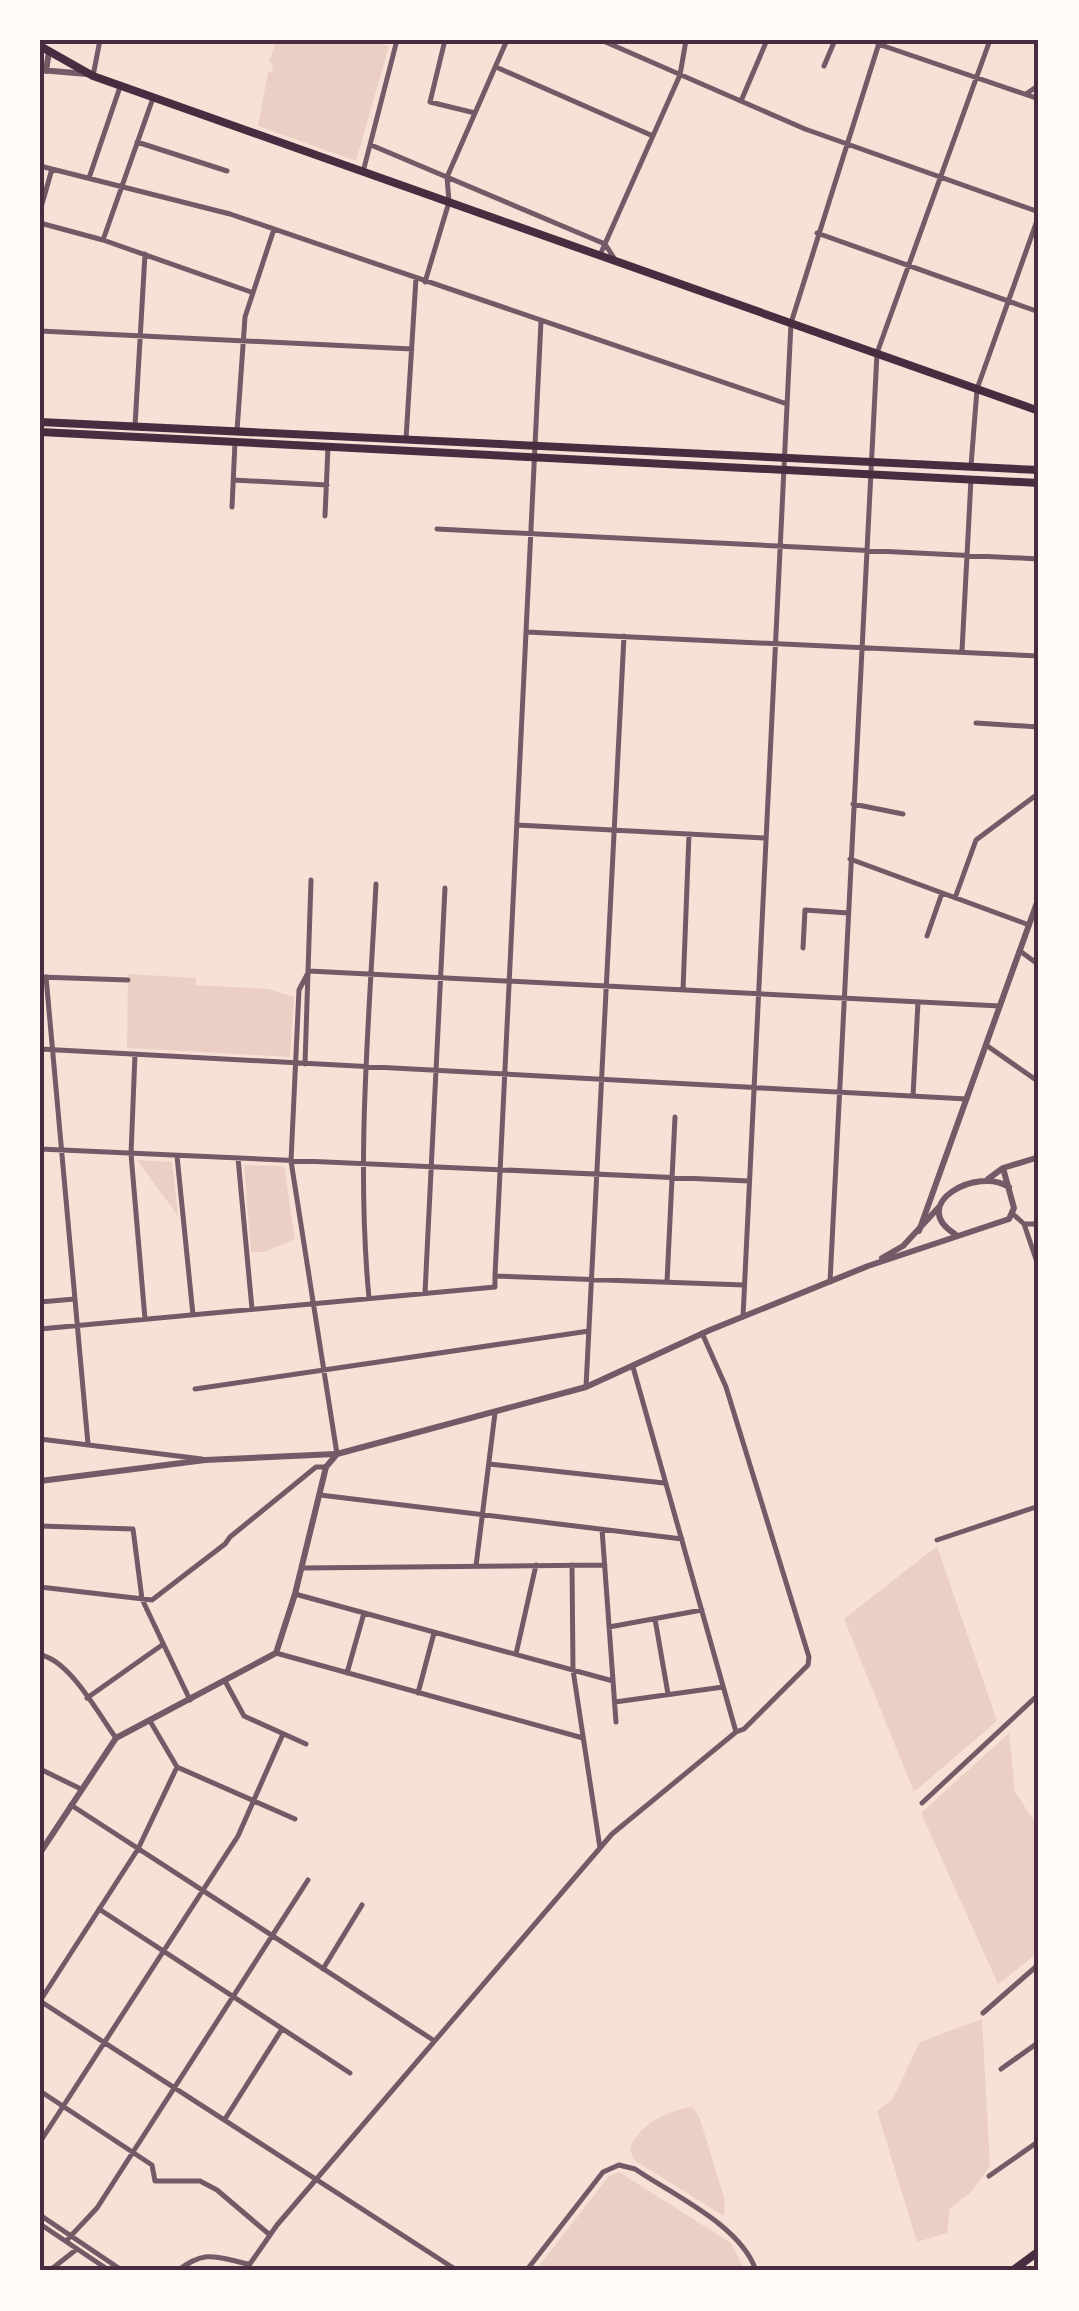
<svg xmlns="http://www.w3.org/2000/svg" width="1079" height="2311" viewBox="0 0 1079 2311" font-family="'Nunito Sans',sans-serif">
	<style>
		.green { fill: #ebcfc5 }
		.lines { fill: none; stroke-linecap: round; stroke-linejoin: round }
		.minor { stroke: #755966; stroke-width: 5 }
		.tertiary { stroke: #755966; stroke-width: 6 }
		.secondary { stroke: #4a2c40; stroke-width: 8 }
		.neatline { fill: none; stroke: #4a2c40; stroke-width: 4 }
	</style>
	<rect width="100%" height="100%" fill="#f7e1d7"/>
	<path class="green" d="M276,40H363L389,46L356,161L258,126L268,72H272L273,63L269,62Z
		M128,974L196,978V985L268,989L294,997L290,1057L127,1048Z
		M137,1160L172,1162L178,1216Z
		M244,1165L284,1166L295,1239L264,1252H251Z
		M937,1546L997,1721L914,1792L844,1619Z
		M1009,1733L1015,1792L1039,1828V1952L998,1984L921,1813Z
		M982,2019L990,2166L970,2193L950,2208L947,2233L917,2242L877,2111L892,2100L920,2042Z
		M693,2107L700,2119L725,2201L724,2216L634,2160L630,2150C635,2126 670,2109 693,2107Z
		M619,2172L731,2243L745,2271H535L609,2176Z"/>
	<g class="lines">
		<path class="minor" d="M445,40L430,102L475,113
			M601,40L805,129L1039,212
			M878,44L1039,99
			M824,66L835,40
			M496,67L653,136
			M93,76L100,40
			M1026,94L1039,85
			M741,101L767,40
			M137,142L227,171
			M371,145L605,244L614,258
			M40,166L230,214L787,404
			M363,172L397,40
			M89,178L120,87
			M40,211L52,169
			M40,223L103,240L251,292
			M817,233L1039,312
			M103,240L153,98
			M600,255L680,75L686,40
			M425,282L449,202L447,177L507,40
			M40,331L412,349
			M135,426L145,254
			M237,431L245,317L274,229
			M406,439L416,278
			M971,466L977,389L1039,215
			M233,480L327,485
			M232,507L235,442
			M325,516L328,447
			M437,529L1039,559
			M526,632L1039,656
			M962,651L971,479
			M976,723L1039,727
			M853,804L903,814
			M517,825L766,838
			M850,859L1029,925
			M955,898L976,840L1039,793
			M927,936L942,893
			M803,948L805,910L848,913
			M1020,951L1039,965
			M309,971L1000,1006
			M309,971L299,990L291,1161L337,1454
			M40,977L128,980
			M46,977L88,1444
			M683,990L689,834
			M986,1045L1039,1082
			M40,1049L967,1099
			M135,1054L131,1154L145,1319
			M305,1064L311,880
			M913,1096L918,1002
			M40,1149L749,1181
			M177,1156L193,1315
			M238,1158L252,1309
			M1013,1214L1024,1224H1039
			M1024,1224L1039,1268
			M495,1276L541,321
			M667,1282L675,1117
			M830,1282L877,353L990,40
			M425,1293L445,888
			M369,1298C356,1161 369,1022 376,884
			M40,1302L75,1299
			M743,1317L791,323L880,40
			M40,1329L495,1287V1276L744,1285
			M633,1367L736,1732
			M586,1387L624,636
			M195,1389L589,1331
			M40,1439L202,1459
			M489,1464L664,1483
			M320,1495L682,1539
			M40,1526L133,1529L142,1599L190,1700
			M602,1529L616,1722
			M937,1540L1039,1506
			M572,1565L573,1670L600,1848
			M476,1566L495,1413
			M302,1568L605,1565
			M40,1587L152,1600L225,1544L230,1537L316,1467H326
			M295,1594L613,1681
			M655,1619L668,1694
			M609,1627L702,1610
			M276,1653L583,1738
			M516,1654L536,1565
			M40,1655C69,1659 99,1715 116,1738
			M347,1673L364,1613
			M225,1681L244,1716L306,1744
			M418,1693L434,1633
			M87,1698L162,1645
			M615,1702L723,1687
			M150,1721L177,1767L295,1819
			M177,1767L138,1849L40,2001L458,2271
			M40,1769L81,1789
			M922,1803L1039,1694
			M71,1805L433,2040
			M99,1909L350,2073
			M323,1969L362,1905
			M983,2013L1039,1964
			M1001,2069L1039,2042
			M40,2091L152,2165L155,2181H200L217,2190L270,2235
			M225,2119L282,2029
			M40,2142L238,1836L283,1734
			M989,2176L1039,2141
			M40,2215L123,2271
			M40,2224L110,2271
			M66,2241L97,2208L308,1880
			M49,2271L77,2249
			M177,2271C206,2249 216,2257 248,2264
			M245,2271L277,2225L612,1834L736,1732L744,1729L808,1665L809,1657L726,1387L702,1333
			M526,2271L603,2172L619,2165L635,2169C673,2195 742,2226 756,2271"/>
		<path class="tertiary" d="M40,70L87,74
			M46,71L49,51
			M988,1179L1003,1168L1039,1157
			M919,1231L1039,897
			M955,1234C907,1204 978,1166 1009,1187
			M882,1258L903,1246L939,1207
			M40,1481L205,1460L335,1454
			M40,1853L116,1738L276,1653L295,1594L326,1467L337,1454L586,1387L710,1330L868,1266L1009,1219L1014,1208L1003,1168"/>
		<path class="secondary" d="M40,46L93,76L1039,411
			M40,422L1039,470
			M40,432L1039,483
			M1012,2271L1039,2251"/>
	</g>
	<rect width="1079" height="2311" fill="none" stroke="#fffaf5" stroke-width="85"/>
	<rect x="42" y="42" width="994" height="2226" class="neatline"/>
</svg>
